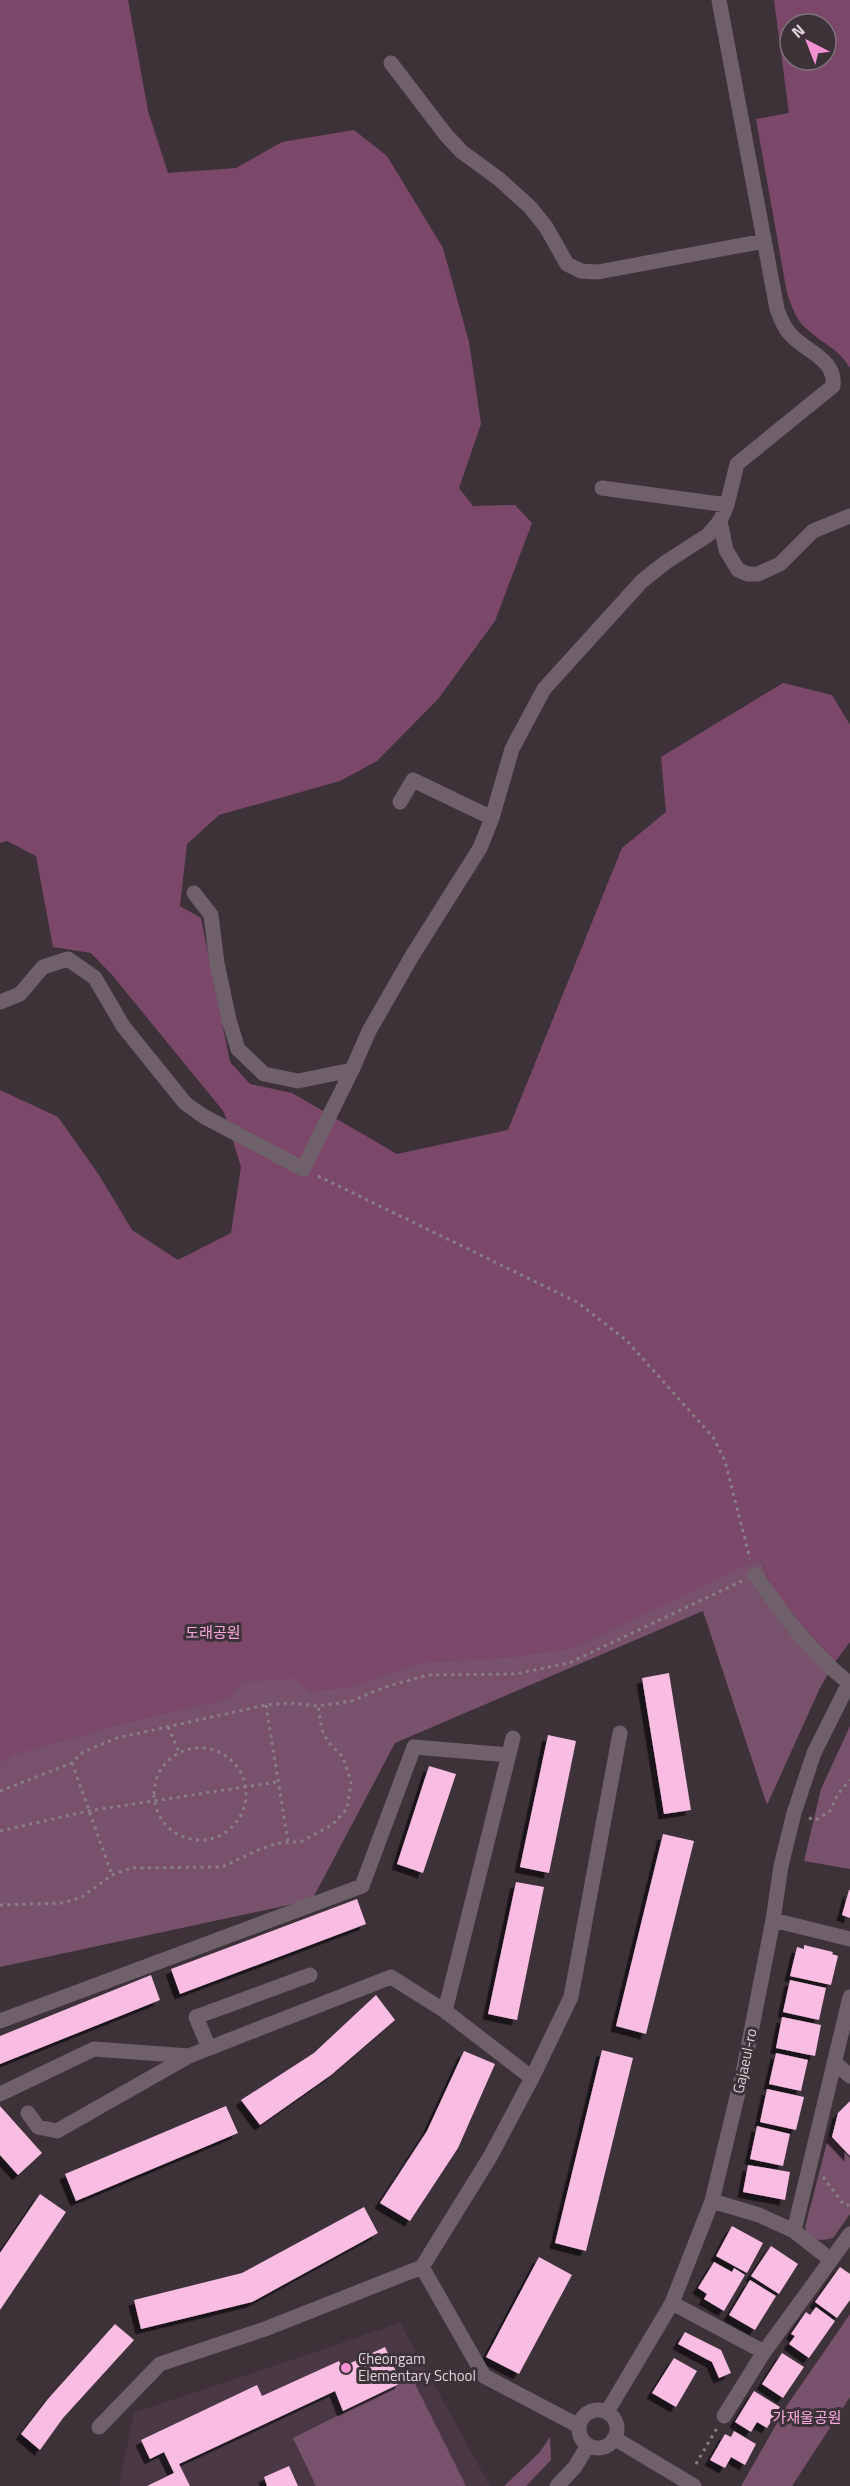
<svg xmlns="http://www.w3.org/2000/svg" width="850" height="2486" viewBox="0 0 850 2486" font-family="'Titillium Web','Noto Sans KR',sans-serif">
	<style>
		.built { fill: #4a3944 }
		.green { fill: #78516a }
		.forest { fill: #7c486a; fill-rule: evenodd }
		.building { fill: #f9bce2; filter: url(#shadow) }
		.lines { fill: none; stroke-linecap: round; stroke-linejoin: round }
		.path { stroke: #877d83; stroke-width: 3; stroke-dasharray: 3 4.5; stroke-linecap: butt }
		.minor { stroke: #6e6169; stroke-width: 15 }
		.poi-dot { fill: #f491d3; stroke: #3e3239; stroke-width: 2 }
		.labels { text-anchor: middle; stroke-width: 6; stroke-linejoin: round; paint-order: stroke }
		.park-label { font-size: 15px; fill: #fbaade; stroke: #3e3239 }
		.street-label { font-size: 15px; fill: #ddd5da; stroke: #3e3239 }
		.poi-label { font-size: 15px; fill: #ddd5da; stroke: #3e3239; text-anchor: start }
	</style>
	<defs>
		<filter id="shadow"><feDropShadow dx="-5.5" dy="5.5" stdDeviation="0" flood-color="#0009"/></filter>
	</defs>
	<rect width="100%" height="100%" fill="#3e3239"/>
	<path class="built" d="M400,2323L490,2486H119L134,2413Z"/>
	<path class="green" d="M0,1357L760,1559L772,1589L835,1662L820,1688L767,1805L703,1611L395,1743L312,1900L0,1967Z
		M850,1726V1869L804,1861L821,1789Z
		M829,2135L850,2158V2214L833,2238L823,2240L813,2239L807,2235L805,2227Z
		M850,2314V2397L792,2486H741L788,2404Z
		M412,2378L466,2486H316L293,2438Z
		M550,2437L551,2460L526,2486H504L540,2452Z"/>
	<path class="forest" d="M0,0H128L148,111L168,173L236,168L282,142L354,130L387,156L443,248L469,342L481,424L459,488L473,506L515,505L532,523L495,621L438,699L377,761L340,781L219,815L187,844L180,906L201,918L230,1062L250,1084L292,1093L397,1154L508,1130L622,848L666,812L661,757L783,683L832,695L850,725V1642L835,1662L772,1589L760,1559L571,1649L507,1658L422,1663L349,1688L309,1692L296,1679L242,1681L229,1699L122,1724L13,1755L0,1763V1090L58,1117L99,1175L132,1230L178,1260L231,1233L241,1167L224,1112L113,976L91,953L53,947L36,856L7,841L0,843Z
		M774,0H850V368C838,348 824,345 808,330C796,321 792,307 787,293L756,119L789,113ZM790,24H826V60H790Z"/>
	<path class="building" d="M669,1673L691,1810L664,1814L642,1678Z
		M548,1735L576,1741L549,1873L520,1867Z
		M429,1766L456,1774L423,1873L397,1864Z
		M663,1834L694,1841L646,2034L616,2026Z
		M516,1882L544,1887L517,2020L488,2014Z
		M849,1890H850V1918L842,1915Z
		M357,1899L366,1924L180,1994L171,1969Z
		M804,1945L833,1952L832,1954L838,1956L831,1985L790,1976L797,1947L804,1949Z
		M151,1975L160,2000L0,2064V2036Z
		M790,1980L826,1988L819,2020L783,2012Z
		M376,1995L395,2020L331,2075L260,2125L241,2100L314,2053Z
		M782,2017L821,2025L815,2056L776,2048Z
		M602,2050L633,2058L586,2251L555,2243Z
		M464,2051L495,2064L458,2148L410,2221L380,2203L427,2131Z
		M776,2053L808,2060L801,2091L769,2084Z
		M767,2089L804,2097L796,2130L760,2122Z
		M850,2101V2156L832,2137L838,2113Z
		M0,2106L42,2153L18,2175L0,2155Z
		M226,2106L238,2133L76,2201L65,2174Z
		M757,2126L790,2134L783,2166L750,2159Z
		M748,2165L790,2172L785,2200L743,2192Z
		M40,2194L66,2212L0,2310V2253Z
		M364,2207L378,2233L252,2302L141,2329L134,2300L242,2273Z
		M732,2226L763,2243L747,2273L716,2256Z
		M771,2246L798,2264L779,2294L751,2276Z
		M539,2257L572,2275L519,2374L486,2357Z
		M714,2262L732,2272L734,2268L745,2275L724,2311L704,2299L707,2294L698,2288Z
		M840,2267L850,2274V2300L837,2318L815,2302Z
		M750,2280L776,2296L755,2330L729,2315Z
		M816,2307L835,2321L809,2358L789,2344L795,2336L791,2334L806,2312L810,2315Z
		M115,2324L134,2340L63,2418L40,2450L21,2434L48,2399Z
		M685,2332L721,2350L731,2373L719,2378L712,2362L678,2344Z
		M385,2347L401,2383L343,2411L335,2391L179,2464L190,2486H147L174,2473L164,2452L150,2459L141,2440L257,2385L262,2396L339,2361L342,2367Z
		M782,2353L804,2367L783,2398L762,2384Z
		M674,2358L697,2371L676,2407L652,2393Z
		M754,2391L780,2407L767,2428L757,2422L751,2432L735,2422Z
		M734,2431L756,2444L745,2465L731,2457L725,2468L710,2460L725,2434L731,2437Z
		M289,2466L298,2486H267L264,2477Z"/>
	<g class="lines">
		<path class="path" d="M318,1176L577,1302L626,1340L713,1437L725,1461L750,1559
			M266,1705L288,1842
			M168,1727L179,1752
			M154 1794a46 46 0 1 1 92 0a46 46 0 1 1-92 0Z
			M72,1763L112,1875
			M0,1791L72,1763L83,1752L117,1738L266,1705L290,1703L318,1706L352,1701L385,1687L428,1675L515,1674L569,1663L742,1581
			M809,1818L816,1820L830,1811L838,1794L850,1780
			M0,1831L88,1811L277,1782
			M0,1905L63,1903L82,1897L112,1875L131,1868L222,1867L258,1850L275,1844L302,1841L332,1825L347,1809L351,1782L343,1757L328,1742L322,1730L318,1707
			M823,2177L844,2205H850
			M696,2464L717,2428"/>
		<path class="minor" d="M391,63L446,135L462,152L499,179L530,207L546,227L567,264L581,271L598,272L764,241
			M602,488L727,505
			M720,521L726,550L738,570L748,574H758L780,564L813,531L850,516
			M400,802L413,780L492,818
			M194,893L211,915L217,963L229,1020L238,1049L264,1074L298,1081L352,1070L369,1031L412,956L480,848L492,818L512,749L544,689L642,581L666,562L708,535L720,521L727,505L737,464L833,386C836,361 810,353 794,338C785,330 781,320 777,309L719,0
			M0,1002L20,994L43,967L68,959L95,978L123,1026L185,1103L203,1116L303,1169L352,1070
			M755,1575C783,1614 811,1653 849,1683
			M773,1920L850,1939
			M445,2011L513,1738
			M0,2021L362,1886L414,1747L509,1755
			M209,2048L196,2017L310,1975
			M834,2062L850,2076
			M0,2094L94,2049L189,2056L391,1977L445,2011L532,2078
			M28,2113L38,2127L57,2131L189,2056
			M712,2201L759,2215L794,2231L831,2260
			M794,2231L850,1997
			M422,2267L484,2376L579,2426
			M672,2303L764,2352
			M579 2429a19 19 0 1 1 38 0a19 19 0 1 1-38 0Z
			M607,2412L672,2303L712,2201L744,2068L773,1920L781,1866L794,1813L814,1753L850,1681
			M724,2416L764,2352L850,2234
			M99,2427L160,2364L265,2329L422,2267L490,2157L532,2078L571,1997L620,1733
			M614,2438L694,2486
			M557,2486L575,2467L588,2445"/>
	</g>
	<circle class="poi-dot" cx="346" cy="2368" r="6"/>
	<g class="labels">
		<g class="park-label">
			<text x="213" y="1638">도래공원</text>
			<text x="807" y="2423">가재울공원</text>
		</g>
		<g class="street-label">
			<text transform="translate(745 2061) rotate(-78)" y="5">Gajaeul-ro</text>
		</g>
		<g class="poi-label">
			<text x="358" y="2364">Cheongam<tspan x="358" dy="17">Elementary School</tspan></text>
		</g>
	</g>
	<g transform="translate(808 42) rotate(318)"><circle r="28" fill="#3e3239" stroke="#7e7379" stroke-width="1.5"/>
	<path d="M0-4.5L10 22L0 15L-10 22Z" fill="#f491d3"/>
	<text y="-9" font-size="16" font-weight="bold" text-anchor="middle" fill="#ddd5da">N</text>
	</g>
</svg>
